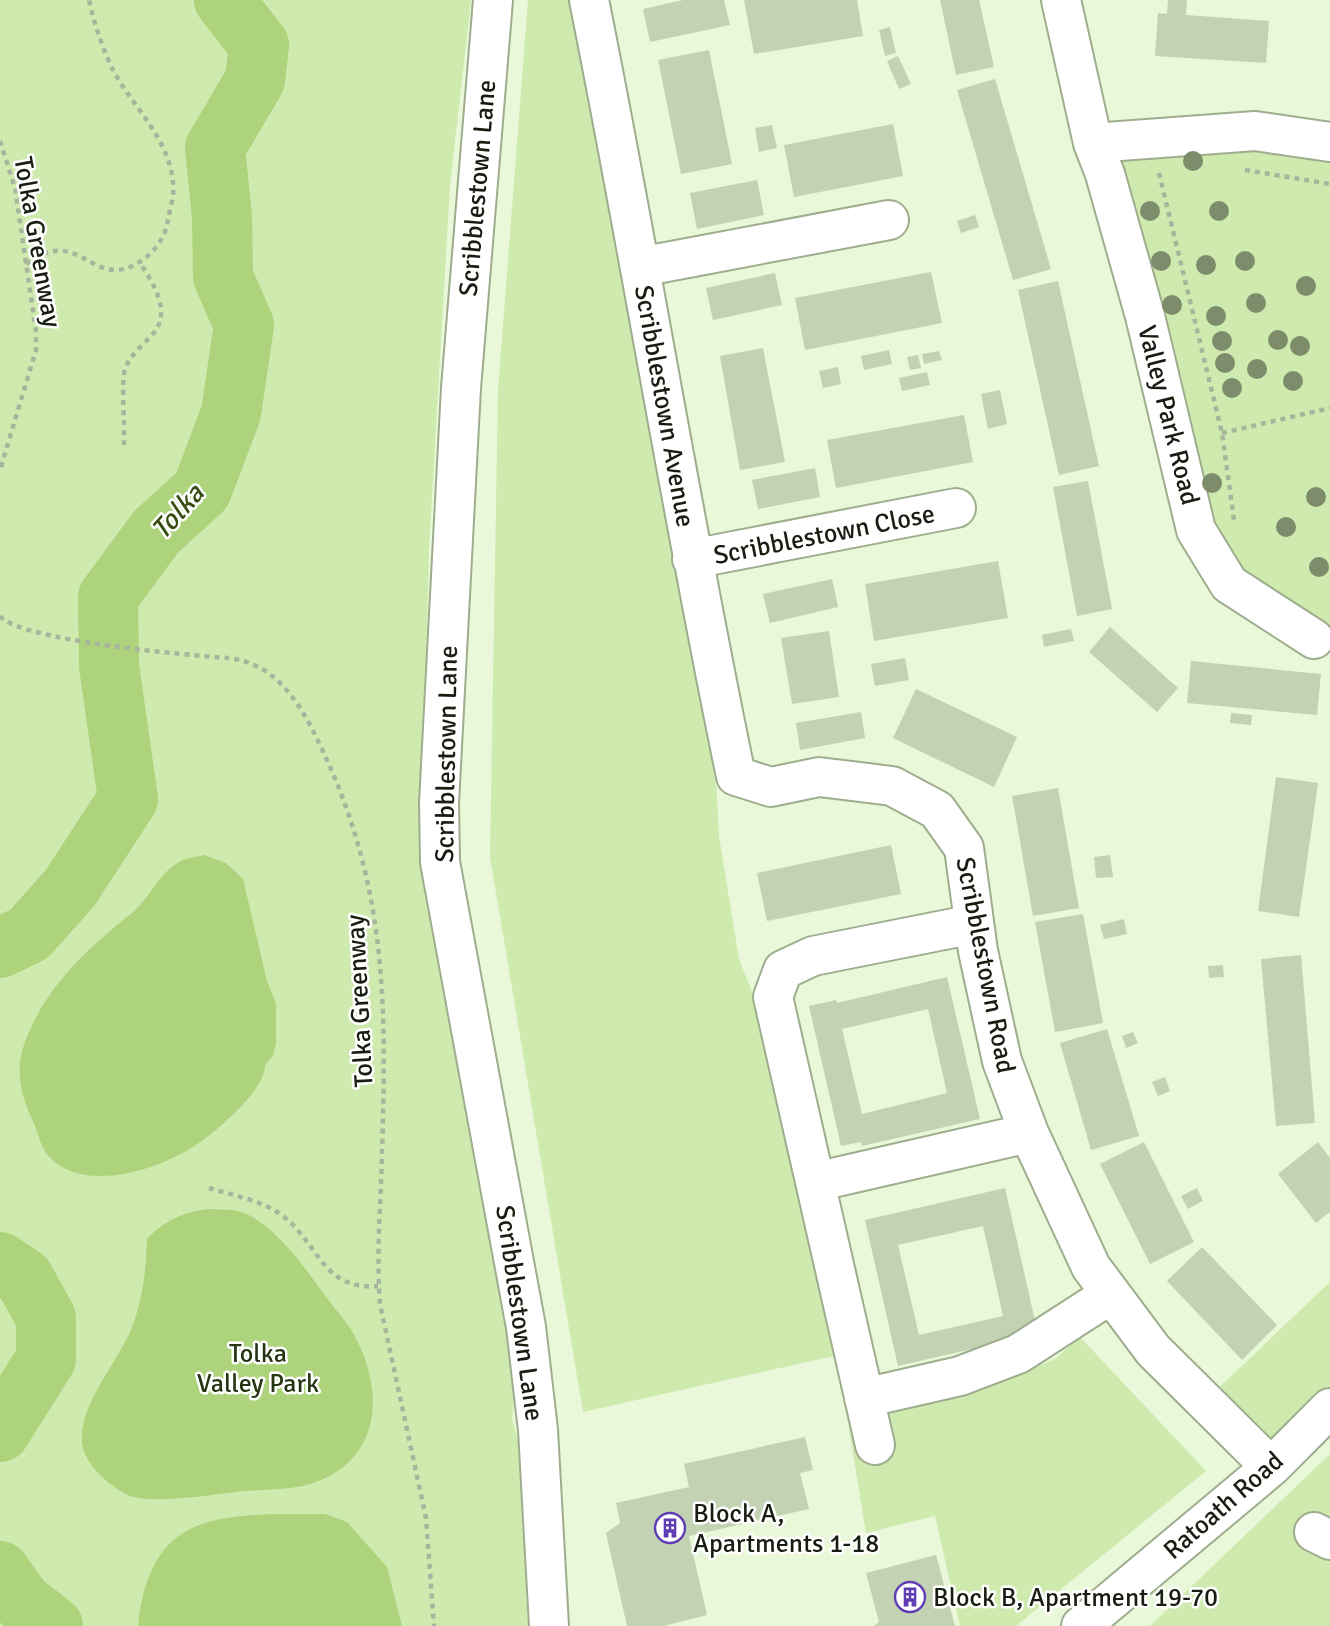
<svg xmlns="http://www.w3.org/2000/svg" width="1330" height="1626" viewBox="0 0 1330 1626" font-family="Signika,sans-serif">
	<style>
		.green { fill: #cfeaaf }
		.water { fill: #add37d }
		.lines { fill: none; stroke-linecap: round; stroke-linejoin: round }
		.river { stroke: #add37d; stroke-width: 60 }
		.building { fill: #c3d2b2; fill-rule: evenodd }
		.minor-casing { stroke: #9ead8e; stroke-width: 42 }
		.path { stroke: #a8b49b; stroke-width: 4.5; stroke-dasharray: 5 5; stroke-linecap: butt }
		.minor { stroke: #fff; stroke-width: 38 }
		.tree { fill: #7d8d6b }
		.labels { text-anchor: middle; stroke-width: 5; stroke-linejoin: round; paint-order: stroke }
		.street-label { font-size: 26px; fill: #181d12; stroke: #fff }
		.park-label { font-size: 26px; fill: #263511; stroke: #fff }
		.poi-label { font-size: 26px; fill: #181d12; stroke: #fff; text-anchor: start }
		.water-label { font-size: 28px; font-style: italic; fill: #364e10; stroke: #fff }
	</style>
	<rect width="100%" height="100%" fill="#e8f8d8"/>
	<path class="green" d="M0,0H471L450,186L429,549L422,840L515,1321L516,1384L512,1419L530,1481L525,1567L528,1626H0Z
		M528,0H588L712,705L719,836L739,959L762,1017L847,1353L583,1412L490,857L498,390Z
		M1096,124L1330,126V643L1230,583Z
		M1330,1282V1397L1268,1464L1205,1401Z
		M1080,1337L1206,1471L1016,1626H960L935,1516L866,1533L845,1404L870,1417L966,1396L1055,1359Z
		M1330,1454V1626H1150Z"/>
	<path class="water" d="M204,855L226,863L243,879L267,981L276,1004V1044L273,1055L265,1065C265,1089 225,1123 207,1137C170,1167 82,1199 46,1153C40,1144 37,1129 32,1119C20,1094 15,1068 25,1042C45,987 88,948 132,913C150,898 158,874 179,862C185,858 196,857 204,855Z
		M211,1209C220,1210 230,1209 238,1211C271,1220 302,1264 321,1290C330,1303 341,1315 350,1328C386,1386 384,1461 310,1484C288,1491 259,1489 236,1492C211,1495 152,1504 130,1496C112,1488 88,1468 83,1448C74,1409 119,1362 132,1327C143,1299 146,1269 147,1239C165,1220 185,1211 211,1209Z
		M325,1514L347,1522L387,1567L402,1626H138C150,1505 227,1515 325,1514Z"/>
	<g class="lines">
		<path class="river" d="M0,948L29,934L70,888L128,799L109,666L108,597L156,532L202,490L231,413L244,325L223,277L222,217L215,148L255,80L259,45L224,0
			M0,1262L24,1278L46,1318V1359L0,1432
			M0,1571L22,1602L53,1626"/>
	</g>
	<path class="building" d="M683,0H724L730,25L650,42L643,9Z
		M744,0H857L863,36L754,54Z
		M940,0H979L994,67L956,75Z
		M1168,0H1187L1186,15L1269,21L1266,63L1155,56L1158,13L1167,14Z
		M890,27L896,53L885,56L879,30Z
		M709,50L732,164L681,174L658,60Z
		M898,56L911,84L899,89L887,61Z
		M995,79L1051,269L1013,280L957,90Z
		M893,124L903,176L794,197L784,145Z
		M772,125L777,148L759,152L755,128Z
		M757,180L764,215L697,229L690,193Z
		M975,215L979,227L961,233L957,221Z
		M931,272L942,323L805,350L795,298Z
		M775,273L782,305L713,320L706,288Z
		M1058,281L1099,466L1059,475L1018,290Z
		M763,348L785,462L740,470L720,356Z
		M889,350L892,364L864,370L861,356Z
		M939,351L942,360L924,364L922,354Z
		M918,355L921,368L910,370L907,357Z
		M838,367L841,384L823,388L819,371Z
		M927,372L930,385L902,391L899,378Z
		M1000,390L1007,424L988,429L981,394Z
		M964,415L973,462L836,488L827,440Z
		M815,468L820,497L758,509L752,480Z
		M1088,481L1112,609L1077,616L1053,487Z
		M998,561L1008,618L874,641L865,584Z
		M832,579L838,607L770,623L763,594Z
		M1110,627L1178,688L1157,712L1089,652Z
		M1071,629L1074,641L1044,647L1042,635Z
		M829,631L839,697L792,704L781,638Z
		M905,658L909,680L875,686L871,664Z
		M1191,661L1321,674L1317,715L1187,703Z
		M916,689L1017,737L994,787L893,738Z
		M861,712L865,738L800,750L796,723Z
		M1231,713L1252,715L1251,725L1230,723Z
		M1276,777L1318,783L1299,917L1258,911Z
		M1058,788L1079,908L1033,916L1012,796Z
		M891,845L901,894L767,921L757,873Z
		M1110,855L1113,877L1096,878L1094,857Z
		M1083,914L1103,1023L1055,1032L1035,922Z
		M1124,919L1127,934L1104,939L1100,925Z
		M1301,955L1315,1123L1276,1126L1261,959Z
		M1223,965L1224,977L1209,978L1208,966Z
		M947,977L980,1119L862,1146L861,1142L841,1146L809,1006L836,1000L837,1003ZM928,1009L947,1093L862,1114L842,1029Z
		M1107,1029L1139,1136L1091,1150L1060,1043Z
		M1133,1032L1138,1043L1126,1048L1122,1036Z
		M1165,1077L1170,1091L1158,1096L1152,1082Z
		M1144,1142L1194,1242L1150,1264L1100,1164Z
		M1318,1142L1330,1158V1212L1316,1223L1278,1174Z
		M1005,1188L1038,1334L898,1366L865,1220ZM983,1226L1003,1316L919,1335L898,1245Z
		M1197,1188L1203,1201L1188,1209L1181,1196Z
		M1202,1247L1277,1325L1242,1360L1167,1281Z
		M805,1437L813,1470L800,1473L809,1509L689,1536L707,1615L664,1626H627L606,1533L620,1523L616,1503L689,1487L684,1464Z
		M936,1555L955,1626H874L879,1622L866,1573Z"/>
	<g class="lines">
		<g class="minor-casing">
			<path id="minor" d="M493,0L461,388L439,803L440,862L526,1327L538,1430L549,1626
				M589,0C641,258 682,518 736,776L771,787L819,777L892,786L937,810L964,848L978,951L1002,1061L1029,1133L1091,1267L1153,1350L1271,1467
				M1061,0L1093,143L1105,174L1145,316L1196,530L1229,584L1314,639
				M1093,143L1255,131L1330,142
				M640,267L889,220
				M692,559L956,508
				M815,1182L1029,1133
				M864,1398L960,1376L1018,1354L1111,1294
				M875,1445L773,997L783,970L813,956L974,924
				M1314,1532L1330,1540
				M1081,1626L1271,1467L1330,1408"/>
		</g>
		<path class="path" d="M0,141L15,188L36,331V350L0,470
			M1245,170L1330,184
			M1159,173L1222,433L1234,520
			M26,264C77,226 89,283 130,267C149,259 165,241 168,220C170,208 175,194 173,183C169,136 130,105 111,66C101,44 94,23 89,0
			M1222,433L1330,408
			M124,445C125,427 121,381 125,369C130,355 142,346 152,335C173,313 153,282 139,262
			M0,616C20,641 189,655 227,658C275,662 300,703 319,743C386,881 387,1000 382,1151C381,1202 376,1252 380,1304L426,1518L434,1626
			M209,1188C232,1195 260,1200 280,1214C319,1241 321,1291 378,1286"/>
		<use href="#minor" class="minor"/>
	</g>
	<g class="tree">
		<circle cx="1193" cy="161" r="10"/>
		<circle cx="1150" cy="211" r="10"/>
		<circle cx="1219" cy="211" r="10"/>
		<circle cx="1161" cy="261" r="10"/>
		<circle cx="1245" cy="261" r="10"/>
		<circle cx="1206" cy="265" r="10"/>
		<circle cx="1306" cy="286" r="10"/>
		<circle cx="1256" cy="303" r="10"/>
		<circle cx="1172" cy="305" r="10"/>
		<circle cx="1216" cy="316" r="10"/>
		<circle cx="1278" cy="340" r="10"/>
		<circle cx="1222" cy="341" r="10"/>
		<circle cx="1300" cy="346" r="10"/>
		<circle cx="1225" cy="363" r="10"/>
		<circle cx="1257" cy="369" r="10"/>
		<circle cx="1293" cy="381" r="10"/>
		<circle cx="1232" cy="388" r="10"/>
		<circle cx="1212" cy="483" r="10"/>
		<circle cx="1316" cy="497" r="10"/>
		<circle cx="1286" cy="527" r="10"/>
		<circle cx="1319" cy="567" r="10"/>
	</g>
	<defs>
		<g id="building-ring" transform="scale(1.575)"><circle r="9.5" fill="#fff" stroke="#603db5" stroke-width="1.5"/><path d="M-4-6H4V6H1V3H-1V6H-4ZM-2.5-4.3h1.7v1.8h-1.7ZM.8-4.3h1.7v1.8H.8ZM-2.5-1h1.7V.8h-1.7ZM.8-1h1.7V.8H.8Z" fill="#603db5"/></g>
	</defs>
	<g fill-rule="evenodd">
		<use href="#building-ring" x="670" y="1528"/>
		<use href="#building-ring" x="910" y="1597"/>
	</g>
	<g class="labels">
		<g class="street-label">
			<text transform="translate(477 188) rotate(-85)" y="9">Scribblestown Lane</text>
			<text transform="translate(38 242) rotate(80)" y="9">Tolka Greenway</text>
			<text transform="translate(665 406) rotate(80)" y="9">Scribblestown Avenue</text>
			<text transform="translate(1169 415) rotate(76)" y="9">Valley Park Road</text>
			<text transform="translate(824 534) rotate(-11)" y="9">Scribblestown Close</text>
			<text transform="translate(446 754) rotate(-89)" y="9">Scribblestown Lane</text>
			<text transform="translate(986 965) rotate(79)" y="9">Scribblestown Road</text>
			<text transform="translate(359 1001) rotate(-93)" y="9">Tolka Greenway</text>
			<text transform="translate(520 1313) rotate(82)" y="9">Scribblestown Lane</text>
			<text transform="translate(1223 1505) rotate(-41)" y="9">Ratoath Road</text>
		</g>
		<g class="park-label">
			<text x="258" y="1362">Tolka<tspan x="258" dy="30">Valley Park</tspan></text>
		</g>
		<g class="poi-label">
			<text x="693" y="1522">Block A,<tspan x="693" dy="30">Apartments 1-18</tspan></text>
			<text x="933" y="1606">Block B, Apartment 19-70</text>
		</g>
		<g class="water-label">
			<text transform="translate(177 511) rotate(-48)" y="10">Tolka</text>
		</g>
	</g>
</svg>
